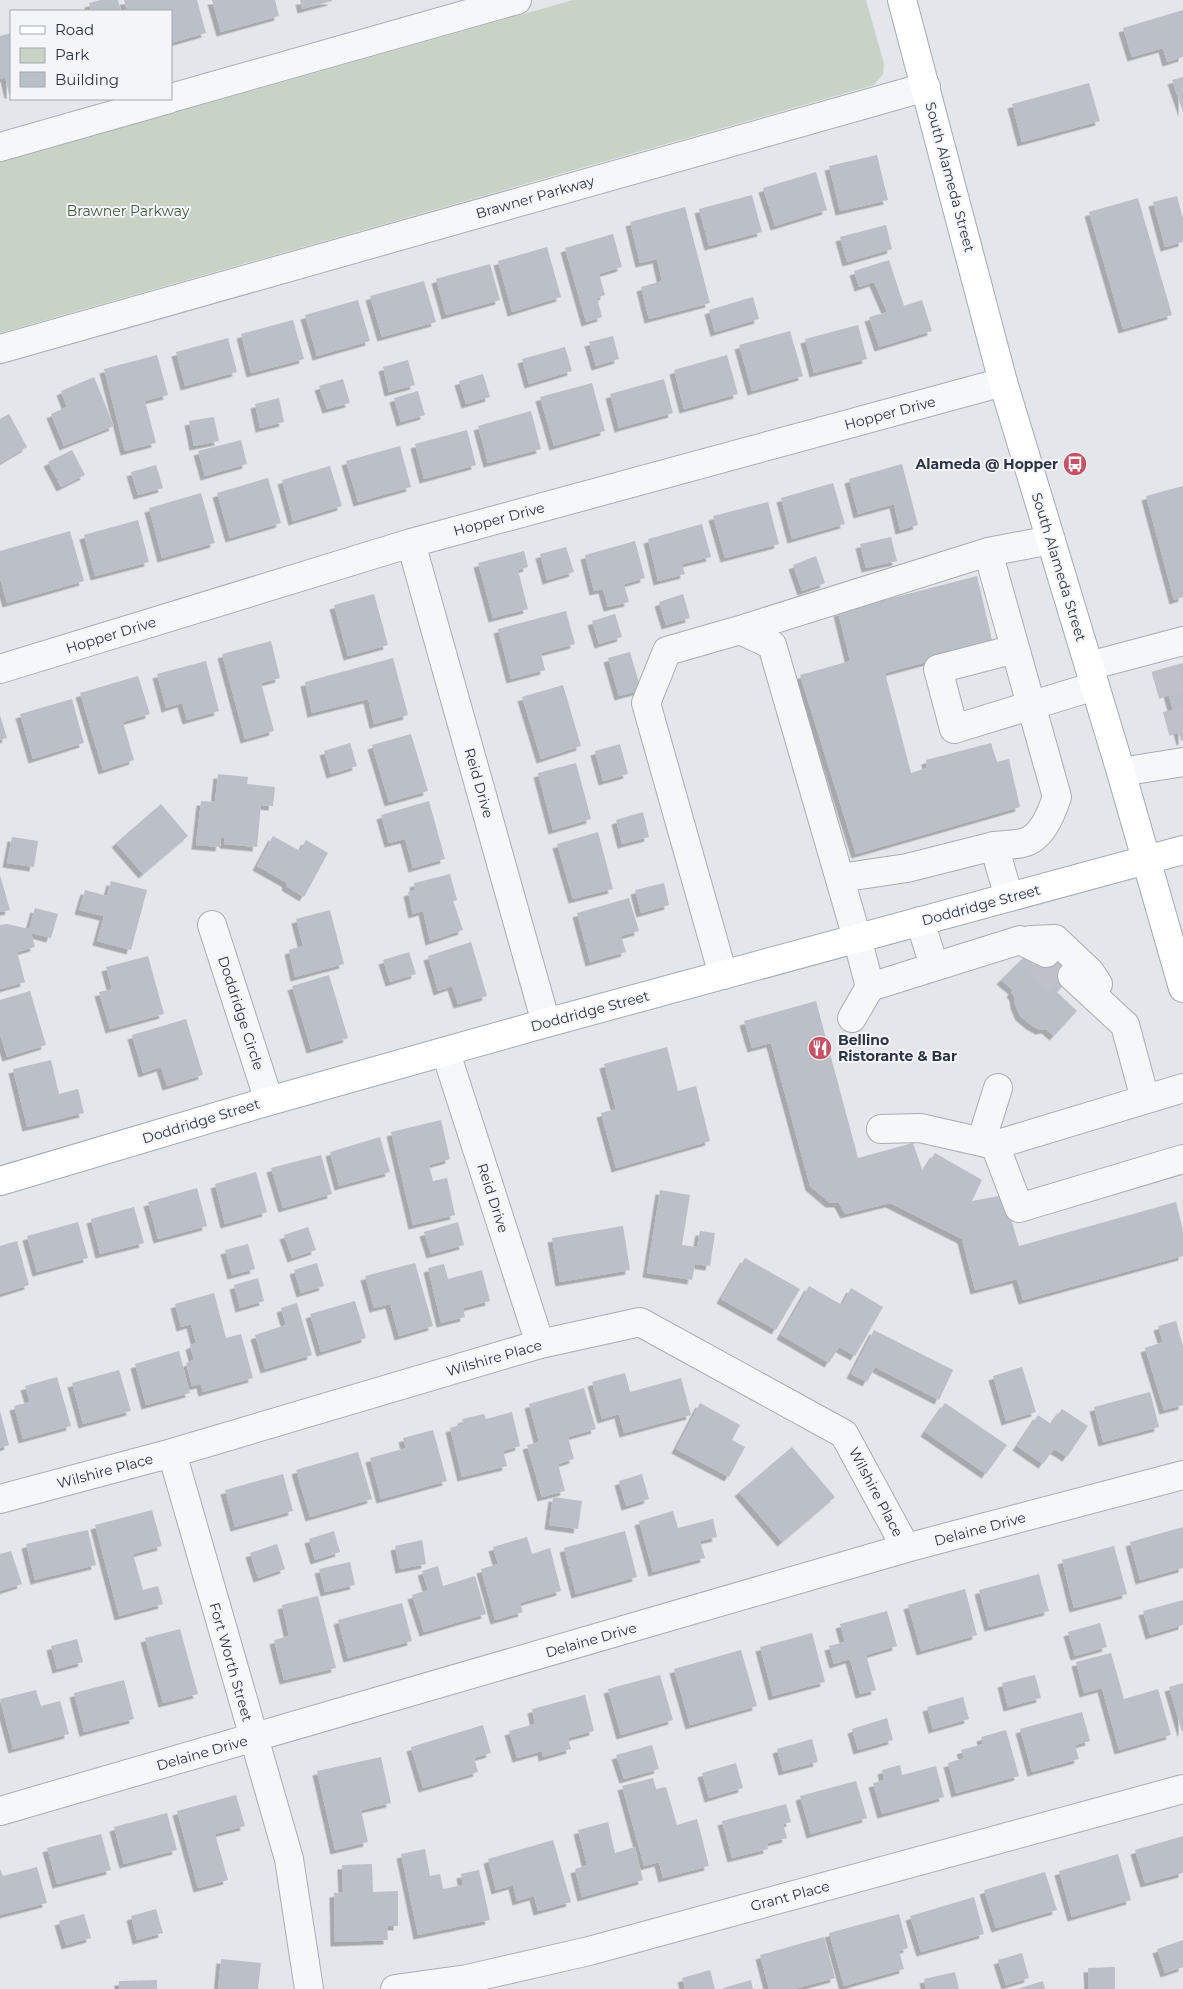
<svg xmlns="http://www.w3.org/2000/svg" width="1183" height="1989" viewBox="0 0 1183 1989" font-family="Montserrat,sans-serif">
	<style>
		.green { fill: #c9d3c5 }
		.building { fill: #bbbfc7; filter: url(#shadow) }
		.lines { fill: none; stroke-linecap: round; stroke-linejoin: round }
		.minor-tunnel { stroke: #bec2c8; stroke-width: 28; stroke-dasharray: 28 14; stroke-linecap: butt }
		.minor-casing { stroke: #a8adb4; stroke-width: 30 }
		.major-casing { stroke: #a3abb5; stroke-width: 30 }
		.minor { stroke: #f6f7f9; stroke-width: 28 }
		.major { stroke: #fff; stroke-width: 28 }
		.labels { text-anchor: middle; stroke-width: 4; stroke-linejoin: round; paint-order: stroke }
		.street-label { font-size: 14px; fill: #2c3441; stroke: #f3f5f8 }
		.park-label { font-size: 14px; fill: #415c3b; stroke: #f3f5f8 }
		.poi-label { font-size: 14px; font-weight: bold; fill: #2c3441; stroke: #f3f5f8; text-anchor: end }
	</style>
	<defs>
		<filter id="shadow"><feDropShadow dx="-4.5" dy="4.5" stdDeviation="0" flood-color="#0004"/></filter>
	</defs>
	<rect width="100%" height="100%" fill="#e3e6ea"/>
	<path class="green" d="M573,0H866L884,64L883,74L874,85L0,333V162Z"/>
	<path class="building" d="M101,0H118L121,11H91L89,3Z
		M124,0H197L206,33L171,43V11H127Z
		M212,0H275L279,16L221,32Z
		M300,0H332V1L302,9Z
		M1183,10V57L1167,62L1163,48L1132,57L1123,28Z
		M11,33V94H9L5,77L0,79V36Z
		M1183,77V112L1172,80Z
		M1089,83L1100,121L1022,142L1012,104Z
		M877,155L888,200L840,211L829,166Z
		M816,172L827,210L775,226L763,188Z
		M752,195L762,232L709,246L699,209Z
		M1177,196L1183,219V242L1165,247L1153,202Z
		M1138,198L1172,315L1123,329L1089,212Z
		M685,207L710,303L649,319L641,287L662,281L657,259L640,263L630,222Z
		M886,225L892,249L847,262L840,237Z
		M613,234L622,267L599,274L605,295L597,298L602,317L586,322L565,248Z
		M547,247L561,297L512,312L498,261Z
		M889,260L904,306L922,300L932,331L879,347L869,317L887,312L874,282L859,287L854,271Z
		M490,264L500,300L446,315L436,279Z
		M424,281L436,322L382,337L370,296Z
		M753,297L759,319L715,332L709,310Z
		M358,300L370,341L317,356L305,315Z
		M293,320L304,359L251,373L241,334Z
		M858,325L867,359L814,373L805,339Z
		M790,331L803,376L752,391L739,345Z
		M613,336L619,359L596,366L589,342Z
		M228,338L237,372L185,386L176,352Z
		M565,347L572,371L529,384L522,359Z
		M157,355L168,395L145,401L156,443L125,451L104,369Z
		M727,355L738,394L684,409L674,370Z
		M408,360L415,385L389,392L383,367Z
		M483,374L490,397L466,404L459,381Z
		M94,377L114,426L64,446L51,414L67,407L61,391Z
		M343,379L350,403L327,409L319,386Z
		M664,379L673,413L619,428L610,394Z
		M592,383L605,431L554,446L540,397Z
		M418,391L425,415L401,422L394,398Z
		M279,398L284,422L260,428L255,404Z
		M531,411L541,449L488,463L478,426Z
		M9,414L27,447L0,463V419Z
		M214,417L219,441L194,446L189,421Z
		M467,430L476,465L424,479L415,444Z
		M241,440L247,464L205,476L198,451Z
		M400,446L411,487L358,502L346,461Z
		M72,450L85,475L61,487L48,462Z
		M902,464L918,525L900,530L894,504L858,514L849,479Z
		M156,465L163,488L138,495L131,472Z
		M330,466L342,506L293,521L282,480Z
		M268,478L281,523L230,538L217,493Z
		M833,483L845,524L792,539L781,498Z
		M1183,486V597L1174,600L1146,496Z
		M201,493L215,543L162,558L149,508Z
		M768,502L779,544L725,558L713,516Z
		M138,520L149,562L95,576L84,535Z
		M702,524L711,557L682,564L685,574L658,581L648,539Z
		M70,531L84,581L7,603L0,578V551Z
		M891,537L897,561L866,568L860,544Z
		M635,541L645,578L624,584L629,602L608,607L603,589L594,591L585,555Z
		M566,547L574,572L547,580L540,554Z
		M524,551L528,567L518,570L528,609L493,618L478,563Z
		M816,556L825,583L802,591L793,565Z
		M977,576L993,644L885,673L911,773L927,768L926,760L991,743L997,762L1009,759L1020,807L856,854L800,675L850,661L838,612Z
		M374,594L388,645L348,656L334,605Z
		M683,594L690,618L666,625L659,602Z
		M566,611L575,644L541,653L545,670L511,679L498,629Z
		M615,614L622,637L599,644L592,621Z
		M271,641L280,678L261,683L274,731L245,739L222,654Z
		M630,652L641,690L619,696L608,658Z
		M393,658L408,715L374,724L368,699L312,713L305,682Z
		M206,661L219,711L187,720L182,703L166,708L157,674Z
		M1183,663V740L1181,741L1162,669Z
		M138,676L150,714L123,722L134,760L103,770L80,693Z
		M563,685L581,746L541,759L522,697Z
		M72,699L84,743L33,759L20,714Z
		M0,715L7,738L0,740Z
		M411,734L428,791L389,802L372,745Z
		M350,743L357,766L331,774L324,751Z
		M620,744L628,774L603,781L595,751Z
		M576,763L591,819L553,830L538,773Z
		M218,774L248,777L247,784L275,787L273,806L261,805L257,847L224,844L225,838H221L220,847L196,845L201,801L215,802Z
		M429,801L445,859L413,868L405,839L389,843L381,815Z
		M161,804L188,836L143,874L116,843Z
		M643,812L649,837L622,844L616,820Z
		M598,832L613,889L573,899L557,844Z
		M273,836L300,851L306,840L328,853L304,897L286,886L287,883L257,866Z
		M12,837L38,841L34,867L7,863Z
		M450,874L457,900L453,901L463,930L430,941L423,911L413,914L408,892L415,890L414,883Z
		M0,875L10,910L0,912Z
		M111,881L147,890L131,950L97,941L104,916L79,910L85,890L107,896Z
		M664,883L669,905L641,913L635,890Z
		M629,898L639,931L621,936L626,952L590,962L577,913Z
		M35,908L58,914L51,938L31,933L35,947L17,952L25,982L0,989V925L7,924L29,929Z
		M330,910L344,964L295,977L289,950L303,946L296,919Z
		M471,942L487,996L458,1004L452,986L438,991L428,956Z
		M1055,943L1080,967L1057,992L1077,1011L1054,1036L1046,1029L1040,1030L1031,1025L1020,1016L1015,1004L1014,996L1011,993L1013,990L1001,980L1025,956L1034,965Z
		M409,952L416,974L390,982L383,960Z
		M148,956L164,1014L110,1029L99,992L112,989L106,967Z
		M329,975L348,1038L311,1049L292,986Z
		M30,991L46,1045L7,1057L0,1034V1000Z
		M816,1001L858,1158L913,1143L923,1172L935,1153L982,1180L972,1201L1004,1195L1019,1246L1176,1202L1183,1231V1256L1023,1300L1017,1279L975,1290L962,1239L890,1203L845,1214L839,1203H830L810,1186L771,1043L752,1048L744,1021Z
		M186,1019L203,1075L167,1086L161,1067L143,1073L132,1035Z
		M667,1047L678,1091L696,1086L710,1141L616,1168L601,1113L616,1109L604,1064Z
		M51,1060L59,1094L78,1089L84,1113L27,1127L13,1069Z
		M441,1120L450,1159L429,1165L433,1181L447,1178L455,1215L413,1225L391,1132Z
		M380,1137L390,1172L339,1186L330,1152Z
		M321,1155L332,1194L283,1208L271,1168Z
		M256,1172L267,1212L225,1224L215,1184Z
		M197,1188L207,1226L158,1239L148,1202Z
		M660,1190L690,1195L682,1245L697,1247L700,1231L715,1233L710,1266L695,1264L692,1280L647,1273Z
		M134,1207L144,1243L100,1254L91,1219Z
		M78,1222L88,1258L37,1272L27,1236Z
		M458,1222L464,1245L431,1254L424,1232Z
		M623,1226L630,1270L560,1282L552,1238Z
		M308,1227L316,1250L292,1258L284,1235Z
		M17,1241L29,1285L0,1294V1246Z
		M248,1244L255,1269L232,1275L225,1250Z
		M745,1258L800,1289L776,1330L721,1299Z
		M317,1263L324,1286L301,1293L294,1270Z
		M415,1263L433,1326L399,1336L390,1304L374,1308L365,1276Z
		M444,1264L448,1279L482,1270L490,1301L463,1308L465,1317L441,1323L428,1268Z
		M258,1278L264,1301L240,1308L234,1285Z
		M809,1286L842,1305L851,1288L883,1307L855,1356L839,1347L829,1363L781,1335Z
		M214,1293L226,1338L241,1334L253,1378L203,1392L201,1384L192,1386L186,1363L194,1360L190,1345L196,1343L191,1324L181,1327L175,1304Z
		M355,1301L366,1338L321,1352L310,1314Z
		M297,1303L312,1355L265,1369L255,1335L286,1325L281,1308Z
		M1176,1321L1183,1346V1405L1164,1410L1145,1348L1163,1342L1158,1326Z
		M874,1330L953,1370L939,1400L875,1367L867,1382L851,1374Z
		M179,1351L190,1393L146,1405L135,1364Z
		M1022,1367L1036,1412L1006,1421L993,1376Z
		M119,1370L131,1411L83,1424L72,1383Z
		M625,1373L630,1392L681,1378L691,1415L624,1433L619,1414L602,1419L592,1382Z
		M57,1377L71,1426L23,1439L14,1406L30,1402L25,1386Z
		M584,1388L596,1429L568,1437L574,1459L558,1464L565,1491L542,1497L527,1445L539,1442L529,1404Z
		M1150,1392L1159,1427L1103,1442L1094,1407Z
		M700,1403L740,1425L732,1440L745,1447L729,1477L676,1449Z
		M945,1403L1007,1445L986,1474L925,1432Z
		M1062,1409L1088,1426L1067,1457L1054,1449L1043,1464L1017,1446L1038,1415L1051,1424Z
		M0,1411L9,1445L0,1448Z
		M512,1412L520,1446L503,1451L507,1466L462,1477L450,1428L463,1424L462,1419L484,1414L486,1419Z
		M433,1430L447,1481L381,1499L370,1458L406,1448L403,1438Z
		M792,1447L835,1497L782,1542L739,1492Z
		M358,1452L372,1499L310,1517L296,1470Z
		M283,1474L293,1511L235,1527L225,1490Z
		M642,1474L649,1499L626,1506L619,1481Z
		M553,1497L582,1501L578,1529L549,1525Z
		M152,1510L162,1546L133,1554L143,1590L158,1586L163,1604L119,1616L95,1525Z
		M673,1511L678,1528L713,1519L717,1537L700,1541L705,1558L653,1572L639,1521Z
		M1183,1527V1568L1140,1580L1130,1542Z
		M88,1530L96,1565L35,1580L26,1544Z
		M334,1531L340,1552L315,1560L309,1539Z
		M625,1531L637,1577L576,1594L564,1548Z
		M527,1537L532,1554L550,1548L561,1591L520,1603L523,1612L495,1620L481,1569L498,1564L493,1547Z
		M422,1540L426,1564L400,1569L395,1546Z
		M277,1544L285,1569L258,1578L250,1553Z
		M1114,1546L1127,1594L1074,1608L1062,1560Z
		M11,1551L22,1584L0,1591V1554Z
		M350,1562L355,1585L325,1592L319,1569Z
		M438,1566L443,1586L475,1576L486,1614L424,1632L412,1595L428,1590L422,1571Z
		M1039,1574L1049,1611L989,1627L979,1590Z
		M965,1589L977,1635L921,1651L908,1605Z
		M318,1596L336,1668L284,1680L274,1640L289,1636L282,1605Z
		M1183,1600V1625L1150,1635L1143,1611Z
		M402,1603L412,1641L348,1658L338,1620Z
		M887,1611L897,1646L866,1655L876,1690L860,1694L850,1659L834,1664L829,1646L845,1642L840,1624Z
		M1100,1623L1107,1647L1075,1656L1068,1632Z
		M180,1629L198,1694L163,1703L145,1638Z
		M812,1633L825,1682L773,1696L760,1647Z
		M77,1639L83,1662L57,1669L51,1646Z
		M741,1650L757,1706L690,1725L674,1669Z
		M1111,1653L1124,1699L1158,1689L1171,1735L1119,1750L1102,1688L1084,1693L1076,1662Z
		M660,1675L673,1720L621,1735L608,1689Z
		M1035,1675L1041,1698L1008,1707L1002,1683Z
		M124,1680L134,1719L84,1732L74,1693Z
		M1183,1683V1731L1182,1732L1169,1687Z
		M36,1690L41,1706L60,1701L69,1734L13,1749L0,1699Z
		M585,1695L594,1731L568,1738L571,1749L543,1757L542,1751L517,1758L509,1731L535,1724L532,1709Z
		M963,1697L969,1719L933,1729L927,1707Z
		M1082,1712L1090,1741L1075,1745L1079,1759L1032,1772L1020,1729Z
		M887,1718L893,1740L858,1750L852,1729Z
		M483,1725L491,1753L474,1758L478,1772L423,1788L411,1747Z
		M1006,1730L1019,1776L956,1793L948,1763L964,1758L961,1750L983,1744L981,1737Z
		M812,1739L818,1762L783,1771L777,1749Z
		M652,1745L659,1769L624,1779L616,1755Z
		M381,1757L391,1803L361,1810L368,1842L335,1850L317,1771Z
		M736,1763L743,1788L709,1798L702,1773Z
		M900,1765L902,1775L936,1766L944,1797L882,1814L873,1783L884,1780L882,1770Z
		M653,1778L656,1789L666,1787L677,1825L697,1819L709,1866L663,1878L659,1862L644,1866L622,1786Z
		M856,1781L867,1818L811,1834L800,1796Z
		M236,1795L245,1826L215,1834L228,1880L198,1888L177,1811Z
		M786,1804L791,1822L783,1824L787,1838L767,1843L768,1849L732,1858L722,1821Z
		M167,1813L177,1850L124,1864L114,1827Z
		M608,1822L615,1853L635,1847L643,1880L582,1897L575,1869L587,1865L578,1830Z
		M101,1834L111,1870L57,1884L47,1848Z
		M1183,1836V1873L1145,1883L1135,1850Z
		M553,1840L571,1902L538,1911L534,1896L517,1901L513,1885L496,1890L488,1859Z
		M425,1849L430,1876L440,1874L443,1889L463,1885L461,1874L479,1870L490,1920L418,1935L401,1854Z
		M1118,1854L1131,1900L1072,1917L1059,1871Z
		M372,1864L373,1892L398,1891V1926H387L388,1940L335,1942L334,1893L343,1892L342,1865Z
		M37,1867L47,1903L0,1915V1869L3,1876Z
		M1045,1872L1057,1910L996,1928L984,1890Z
		M974,1897L984,1934L921,1952L910,1916Z
		M156,1909L163,1933L137,1940L131,1916Z
		M84,1914L91,1938L66,1945L59,1921Z
		M899,1914L908,1948L899,1951L904,1969L844,1986L829,1933Z
		M824,1937L835,1978L794,1989H769L760,1955Z
		M1183,1940V1967L1165,1973L1157,1949Z
		M1022,1953L1029,1978L1006,1985L998,1960Z
		M221,1959L261,1963L258,1989H218Z
		M1115,1967V1989H1089L1088,1968Z
		M710,1970L715,1989H685L682,1978Z
		M955,1972L959,1989H926L924,1979Z
		M157,1980V1989H119V1981Z
		M751,1980L753,1989H723V1988Z
		M1043,1981L1045,1989H1017Z"/>
	<g class="lines">
		<path class="minor-tunnel" d="M1165,668L1183,732
			M1038,961L1063,985"/>
		<g class="minor-casing">
			<path id="minor" d="M171,98L517,0
				M0,147L169,99
				M0,349L926,87
				M411,543L546,1023
				M988,552L1057,797C1051,814 1042,839 1022,843C1013,845 1003,845 994,846
				M740,630L988,552L1051,540
				M1015,649L938,669L954,729L1095,686
				M1089,666L1183,641
				M0,669L411,543L1003,382
				M1121,772L1183,762
				M840,878L907,868L994,846L1009,897
				M920,921L934,966
				M212,925L269,1101
				M1031,940L1055,939L1090,972L1098,984
				M723,975L646,703L667,651L740,630L772,645L857,938L870,987L852,1018
				M1072,976L1125,1025L1145,1099
				M870,987L1020,940L1046,953
				M446,1053L540,1344
				M881,1129L920,1128L995,1145L1019,1208L1183,1159
				M981,1142L998,1088
				M995,1145L1183,1088
				M172,1453L289,1859L309,1989
				M0,1499L172,1453L540,1344L640,1322L844,1434L906,1548
				M0,1811L906,1548L1183,1475
				M395,1989L467,1979L589,1951L1183,1789"/>
		</g>
		<g class="major-casing">
			<path id="major" d="M902,0L1003,382L1121,772L1183,988
				M0,1181L269,1101L546,1023L1183,850"/>
		</g>
		<use href="#minor" class="minor"/>
		<use href="#major" class="major"/>
	</g>
	<defs>
		<g id="bus-disc" transform="scale(1.25)"><circle r="9.5" fill="#c45366" stroke="#f3f5f8"/><path d="M-5-6H5V4H4V6H2V4H-2V6H-4V4H-5ZM-3.5-4V0h7V-4ZM-3.5 1.2v1.5H-2V1.2ZM2 1.2v1.5H3.5V1.2Z" fill="#fff"/></g>
		<g id="restaurant-disc" transform="scale(1.25)"><circle r="9.5" fill="#c45366" stroke="#f3f5f8"/><path d="M-5-6h1v4h1v-4h1v4h1v-4h1v5L-1.5 .5V6h-2V.5L-5-1ZM5-6V6H3V1.5H1.5Q1.5-4 5-6Z" fill="#fff"/></g>
	</defs>
	<g fill-rule="evenodd">
		<use href="#bus-disc" x="1075" y="464"/>
		<use href="#restaurant-disc" x="820" y="1048"/>
	</g>
	<g class="labels">
		<g class="street-label">
			<text transform="translate(950 177) rotate(75)" y="5">South Alameda Street</text>
			<text transform="translate(535 197) rotate(-16)" y="5">Brawner Parkway</text>
			<text transform="translate(890 413) rotate(-15)" y="5">Hopper Drive</text>
			<text transform="translate(499 519) rotate(-15)" y="5">Hopper Drive</text>
			<text transform="translate(1059 567) rotate(73)" y="5">South Alameda Street</text>
			<text transform="translate(111 635) rotate(-17)" y="5">Hopper Drive</text>
			<text transform="translate(479 783) rotate(74)" y="5">Reid Drive</text>
			<text transform="translate(981 905) rotate(-15)" y="5">Doddridge Street</text>
			<text transform="translate(590 1011) rotate(-15)" y="5">Doddridge Street</text>
			<text transform="translate(241 1013) rotate(72)" y="5">Doddridge Circle</text>
			<text transform="translate(201 1121) rotate(-17)" y="5">Doddridge Street</text>
			<text transform="translate(493 1198) rotate(72)" y="5">Reid Drive</text>
			<text transform="translate(494 1358) rotate(-16)" y="5">Wilshire Place</text>
			<text transform="translate(105 1471) rotate(-15)" y="5">Wilshire Place</text>
			<text transform="translate(876 1492) rotate(62)" y="5">Wilshire Place</text>
			<text transform="translate(980 1529) rotate(-15)" y="5">Delaine Drive</text>
			<text transform="translate(591 1640) rotate(-16)" y="5">Delaine Drive</text>
			<text transform="translate(231 1662) rotate(74)" y="5">Fort Worth Street</text>
			<text transform="translate(202 1753) rotate(-16)" y="5">Delaine Drive</text>
			<text transform="translate(790 1896) rotate(-15)" y="5">Grant Place</text>
		</g>
		<g class="park-label">
			<text x="128" y="216">Brawner Parkway</text>
		</g>
		<g class="poi-label">
			<text x="1058" y="469">Alameda @ Hopper</text>
			<text x="838" y="1045" text-anchor="start">Bellino<tspan x="838" dy="16">Ristorante &amp; Bar</tspan></text>
		</g>
	</g>
	<rect x="10" y="10" width="162" height="90" fill="#f3f5f8" stroke="#a3a8af"/>
	<rect x="20" y="26" width="25" height="8" fill="#ffffff" stroke="#a3a8af"/>
	<text x="55" y="35" font-size="15" fill="#2c3441">Road</text>
	<rect x="20" y="48" width="25" height="15" fill="#c9d3c5" stroke="#a3a8af"/>
	<text x="55" y="60" font-size="15" fill="#2c3441">Park</text>
	<rect x="20" y="72" width="25" height="15" fill="#bbbfc7" stroke="#a3a8af"/>
	<text x="55" y="85" font-size="15" fill="#2c3441">Building</text>
</svg>
